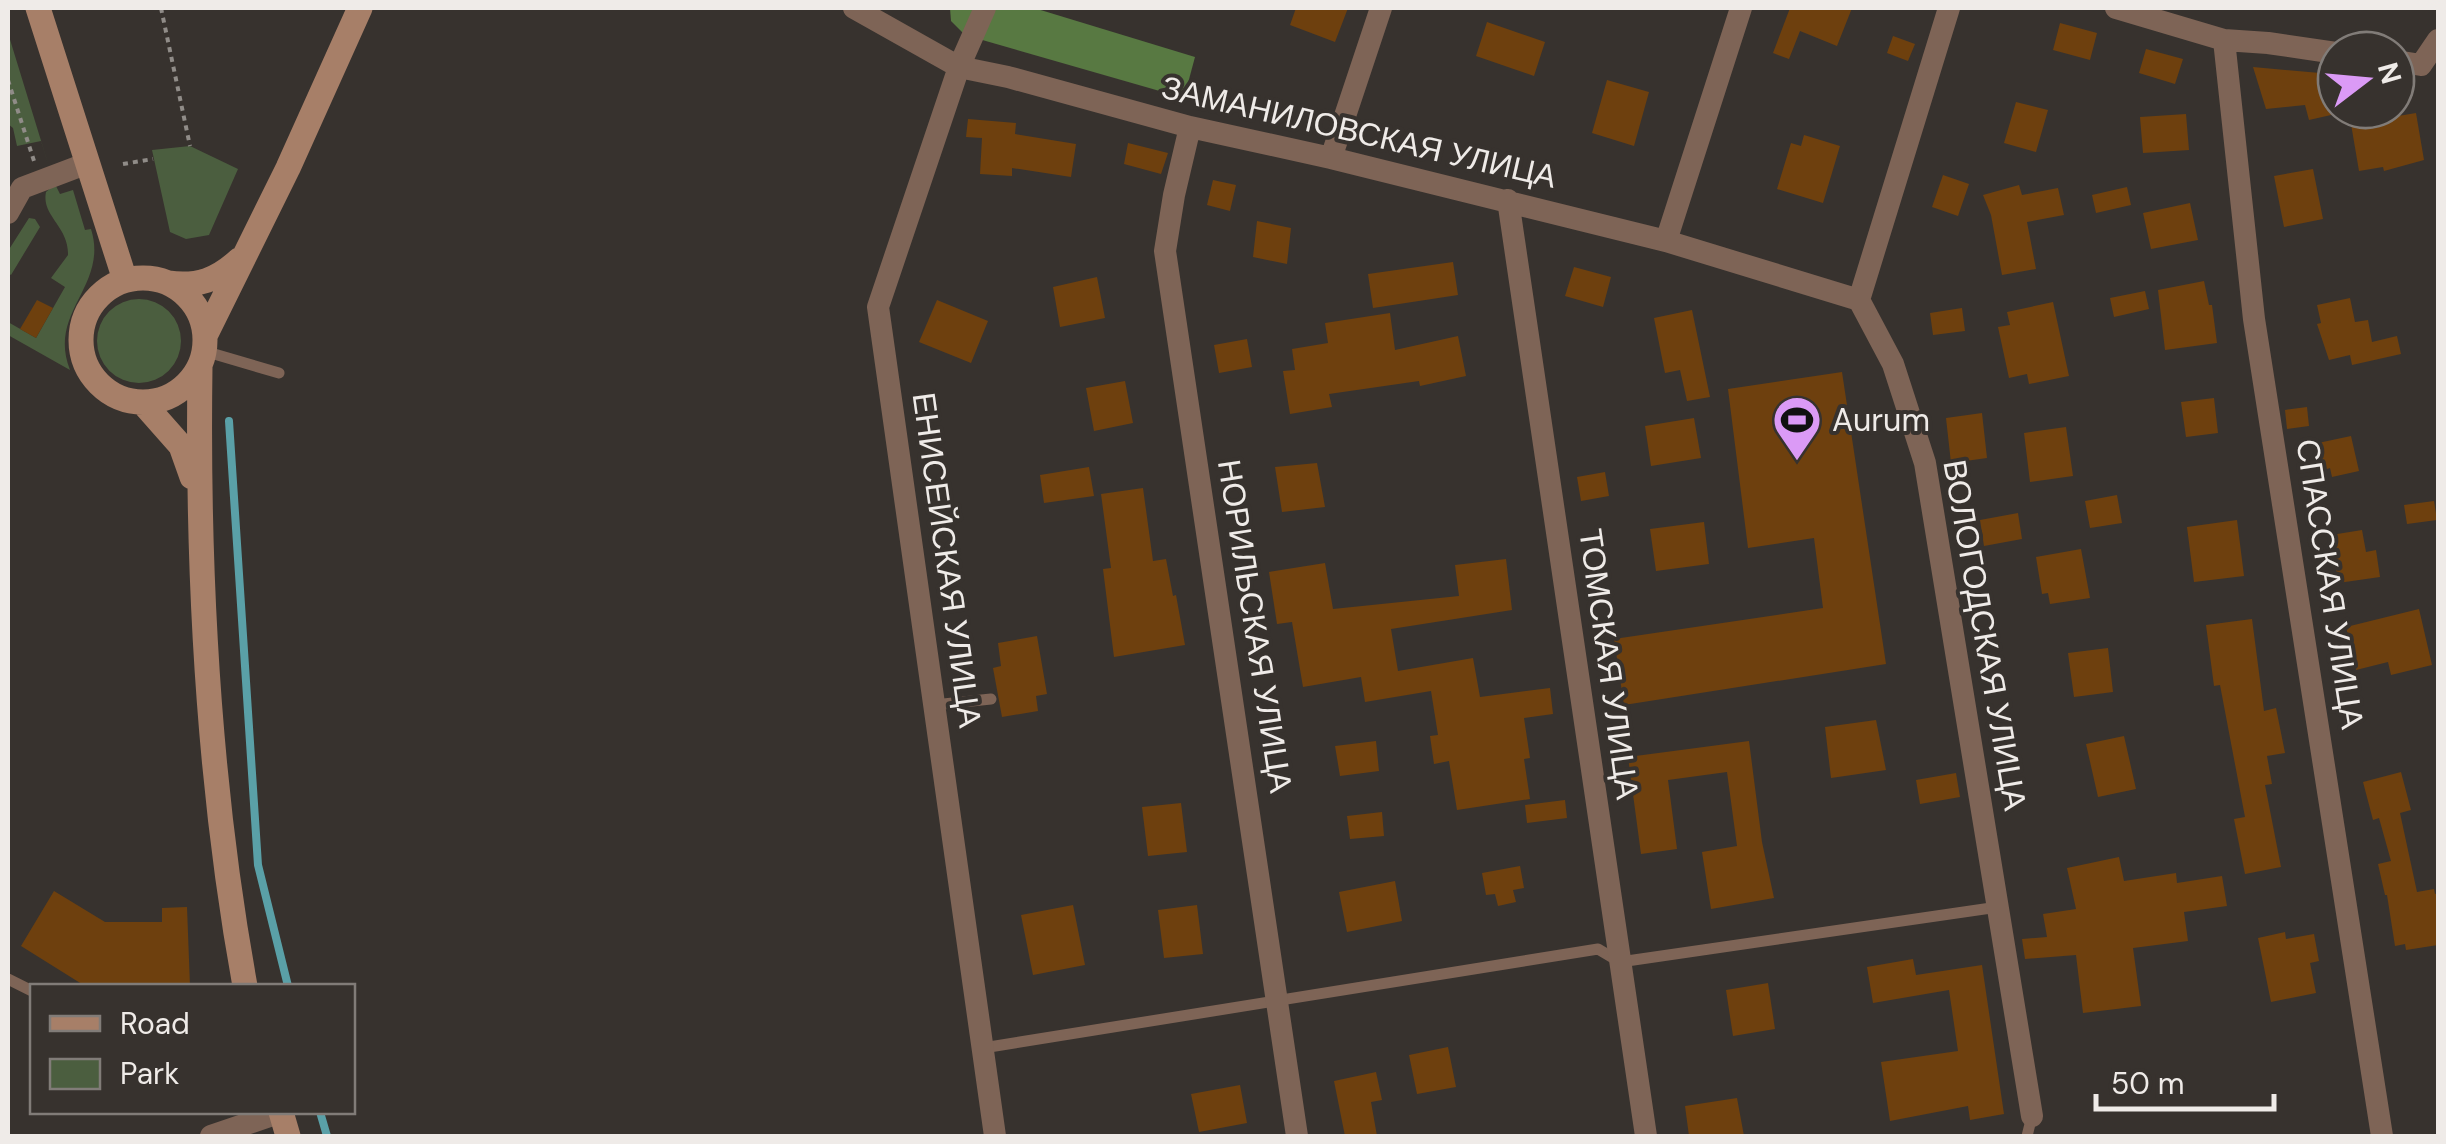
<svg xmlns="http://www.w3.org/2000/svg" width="2446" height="1144" viewBox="0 0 2446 1144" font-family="'DM Sans',sans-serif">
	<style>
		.green { fill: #4b5e3f }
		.forest { fill: #587942 }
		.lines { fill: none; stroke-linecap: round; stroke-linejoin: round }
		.stream { stroke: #5aa0a7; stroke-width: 8 }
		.building { fill: #6e400e }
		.path { stroke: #908c88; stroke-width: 4; stroke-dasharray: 5 5; stroke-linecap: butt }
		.lane { stroke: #7e6456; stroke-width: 11 }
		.street { stroke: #7e6456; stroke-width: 22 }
		.secondary { stroke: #a77f68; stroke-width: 25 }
		.labels { text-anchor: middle; stroke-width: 8; stroke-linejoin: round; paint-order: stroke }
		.street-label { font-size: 32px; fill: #efebe8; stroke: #37322e }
		.poi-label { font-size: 32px; fill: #efebe8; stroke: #37322e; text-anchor: start }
	</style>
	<rect width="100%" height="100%" fill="#37322e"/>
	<path class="green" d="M8,33L50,170L41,141L17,146L13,128L8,124Z
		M190,146L238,169L209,235L186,239L170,232L152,150Z
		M55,184L60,194L73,190L85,230L91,229C109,286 47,312 70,370L8,335V322L36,338L65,287L51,278L68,255C69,226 41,216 46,192Z
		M29,218L35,219L40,227L11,275L8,273V251Z
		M97 341a42 42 0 1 1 84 0a42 42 0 1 1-84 0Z"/>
	<path class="forest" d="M950,8H1034L1195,57L1184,98L965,35L951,21Z"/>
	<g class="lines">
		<path class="stream" d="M229,421L258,865L288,986
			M320,1112L327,1136"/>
	</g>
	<path class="building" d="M1296,8H1348L1335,42L1290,25Z
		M1790,8H1852L1837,46L1800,31L1789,59L1773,53Z
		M1487,22L1545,42L1534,76L1476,56Z
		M2060,23L2097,33L2090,60L2053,50Z
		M1893,36L1915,44L1908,61L1887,53Z
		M2146,49L2183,59L2175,84L2139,73Z
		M2253,67L2320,73L2331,115L2309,120L2305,105L2266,109Z
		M1607,80L1649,92L1634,146L1592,133Z
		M2016,102L2048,110L2036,152L2004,143Z
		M2416,113L2424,160L2384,171L2383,167L2359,171L2351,124Z
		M2186,114L2189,150L2143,153L2140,117Z
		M968,119L1016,123L1015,134L1076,144L1071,177L1012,168V176L980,174L982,138L966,137Z
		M1804,135L1840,146L1823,203L1777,189L1791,143L1801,146Z
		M1128,143L1168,153L1161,174L1124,164Z
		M2313,169L2323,219L2284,227L2274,176Z
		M1943,175L1969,184L1958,216L1932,207Z
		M1213,180L1236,185L1230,211L1207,205Z
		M2019,185L2022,195L2058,188L2064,215L2027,222L2036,269L2002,275L1991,215L1983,195Z
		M2127,187L2131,205L2096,213L2092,195Z
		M2190,203L2198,240L2151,249L2143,213Z
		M1257,221L1291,228L1287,264L1253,257Z
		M1453,262L1458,295L1373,308L1368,274Z
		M1574,267L1611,277L1603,307L1565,296Z
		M1097,277L1105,318L1060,327L1053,287Z
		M2204,281L2209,305H2212L2217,343L2165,350L2158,290Z
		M2145,291L2149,309L2114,317L2110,298Z
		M2350,298L2355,322L2368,320L2372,342L2397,336L2401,354L2352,365L2350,355L2329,360L2317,324L2321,323L2317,305Z
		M37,300L53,308L36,338L20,329Z
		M937,300L988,321L971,363L919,342Z
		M2053,302L2069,376L2029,384L2027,374L2009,378L1998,327L2010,325L2007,312Z
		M1962,308L1965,331L1933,335L1930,313Z
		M1692,310L1710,397L1687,401L1680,370L1665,373L1654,318Z
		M1390,313L1395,350L1458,336L1466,376L1420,386L1419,381L1329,394L1332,407L1290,414L1283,371L1295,370L1292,349L1328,343L1325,323Z
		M1247,339L1252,367L1219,373L1214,345Z
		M1842,372L1886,664L1624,705L1614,639L1823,608L1814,538L1748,548L1728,389Z
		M1125,381L1133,423L1094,431L1086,388Z
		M2214,398L2218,433L2186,437L2181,402Z
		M2307,407L2309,426L2287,429L2285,410Z
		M1982,413L1987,458L1951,463L1946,418Z
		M1694,418L1701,458L1651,466L1645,426Z
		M2066,427L2073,476L2030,482L2024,433Z
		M2351,436L2359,471L2332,477L2330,468L2324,470L2318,443Z
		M1317,463L1325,507L1282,512L1275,467Z
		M1089,467L1094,496L1044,503L1040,475Z
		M1605,472L1609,496L1581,501L1577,477Z
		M1143,488L1153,561L1166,559L1173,596L1176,595L1185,645L1114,657L1103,569L1111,568L1101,494Z
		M2117,495L2122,523L2090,528L2085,501Z
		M2434,501L2437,520L2407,524L2404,505Z
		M2018,513L2022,539L1984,546L1980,520Z
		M2237,520L2244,576L2194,582L2187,527Z
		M1704,522L1709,564L1656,571L1650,529Z
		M2362,530L2366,552L2376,550L2380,577L2338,583L2331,535Z
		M2081,549L2090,598L2050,604L2048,593L2042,594L2036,557Z
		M1506,559L1512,610L1391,629L1398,671L1473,658L1480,697L1550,688L1553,714L1524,718L1530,758L1524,759L1530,799L1457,810L1449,761L1434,764L1430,736L1438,735L1431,691L1365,702L1361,677L1303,687L1292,622L1277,624L1269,572L1325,563L1333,609L1459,596L1455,565Z
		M2419,609L2432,665L2391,675L2388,662L2356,670L2346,627Z
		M2252,619L2264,711L2276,708L2285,753L2267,756L2272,784L2265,785L2281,867L2245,874L2234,819L2245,817L2220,685L2214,686L2206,625Z
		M1037,636L1047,694L1036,696L1038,711L1002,717L993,668L1001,666L998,643Z
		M2108,648L2113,692L2074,697L2068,653Z
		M1876,720L1886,770L1831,778L1825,727Z
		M2124,736L2136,789L2098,797L2086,744Z
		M1376,741L1379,771L1340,776L1335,746Z
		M1749,741L1762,842L1774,898L1711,909L1702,852L1737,846L1727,772L1668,780L1677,849L1641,854L1628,757Z
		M2401,772L2411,810L2400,813L2417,892L2434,889L2435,894L2438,893V945L2406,950L2405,944L2395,946L2387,895H2385L2378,864L2391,861L2379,818L2373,820L2363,782Z
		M1956,773L1960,797L1920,804L1916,780Z
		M1565,800L1567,818L1527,823L1525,805Z
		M1181,803L1187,852L1148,856L1142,807Z
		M1382,812L1384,836L1350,839L1347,816Z
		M2119,857L2124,881L2176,873L2177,883L2222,876L2227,906L2184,912L2188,941L2133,948L2141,1006L2083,1013L2076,955L2025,959L2022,939L2047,937L2043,914L2076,909L2067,868Z
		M1520,866L1524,888L1513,890L1516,902L1498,906L1495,894L1486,895L1482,873Z
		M1395,881L1402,921L1347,932L1339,892Z
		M54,891L105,922H162V908L187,907L190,986H85L21,946Z
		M1073,905L1085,965L1033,975L1021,915Z
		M1197,905L1203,954L1164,958L1158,910Z
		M2285,932L2286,939L2314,934L2319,961L2310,963L2316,993L2271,1002L2258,938Z
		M1913,959L1916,975L1982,965L2004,1114L1970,1120L1968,1106L1890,1121L1881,1062L1958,1051L1949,990L1873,1003L1867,967Z
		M1768,983L1775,1029L1733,1036L1726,990Z
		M1448,1047L1456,1087L1417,1094L1409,1055Z
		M1376,1072L1382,1100L1371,1102L1377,1136H1345L1334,1081Z
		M1240,1085L1247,1123L1199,1132L1191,1094Z
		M1737,1098L1744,1136H1689L1685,1106Z"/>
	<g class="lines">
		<path class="path" d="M161,8L190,146
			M8,80L34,161
			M123,164L153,159"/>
		<path class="lane" d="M204,351L279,373
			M934,705L991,699
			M8,979L32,991
			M983,1048L1598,949L1620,962L1998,907
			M2027,1136L2032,1116"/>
		<path class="street" d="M854,8L959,67L1008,77L1190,127L1331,158L1666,241L1859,300
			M985,8L959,67L878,307L995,1136
			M1949,8L1859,300L1893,364L1925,463L2032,1116
			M2116,8L2224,40L2268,43L2336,53
			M2224,40L2254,319L2382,1136
			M2396,61L2421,65L2438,40
			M1190,127L1174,195L1165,251L1297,1136
			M1331,158L1381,8
			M1508,200L1646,1136
			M8,213L22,188L88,163
			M1666,241L1741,8
			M211,1136L281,1112"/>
		<path class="secondary" d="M38,8L125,280
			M81 340a62 62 0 1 1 124 0a62 62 0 1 1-124 0Z
			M168,283C198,287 217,280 239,260
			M205,336L288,168L360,8
			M200,366C197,573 208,783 245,986
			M143,403L181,446L192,477
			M281,1112L288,1136"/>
	</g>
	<defs>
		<g id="stadium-pin" transform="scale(2.5)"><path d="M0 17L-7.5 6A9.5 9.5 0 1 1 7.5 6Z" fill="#db9af6" stroke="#37322e"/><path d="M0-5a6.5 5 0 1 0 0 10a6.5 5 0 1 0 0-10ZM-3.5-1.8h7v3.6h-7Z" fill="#111"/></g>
	</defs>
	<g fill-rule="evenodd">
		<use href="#stadium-pin" x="1797" y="420"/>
	</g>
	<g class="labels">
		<g class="street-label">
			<text transform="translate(1359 132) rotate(13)" y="11">ЗАМАНИЛОВСКАЯ УЛИЦА</text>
			<text transform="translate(947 560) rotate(82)" y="11">ЕНИСЕЙСКАЯ УЛИЦА</text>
			<text transform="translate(2330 584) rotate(81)" y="11">СПАССКАЯ УЛИЦА</text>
			<text transform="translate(1255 626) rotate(81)" y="11">НОРИЛЬСКАЯ УЛИЦА</text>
			<text transform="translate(1985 635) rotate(80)" y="11">ВОЛОГОДСКАЯ УЛИЦА</text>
			<text transform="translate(1609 664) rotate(82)" y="11">ТОМСКАЯ УЛИЦА</text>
		</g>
		<g class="poi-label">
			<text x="1832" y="431">Aurum</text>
		</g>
	</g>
	<rect width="2446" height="1144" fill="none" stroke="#efebe8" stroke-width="20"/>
	<rect x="30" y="984" width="325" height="130" fill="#37322e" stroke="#817c78" stroke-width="2.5"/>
	<rect x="50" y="1016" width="50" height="15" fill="#a77f68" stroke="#817c78" stroke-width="2.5"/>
	<text x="120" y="1034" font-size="30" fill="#efebe8">Road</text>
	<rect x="50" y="1059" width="50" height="30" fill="#4b5e3f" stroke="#817c78" stroke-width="2.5"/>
	<text x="120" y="1084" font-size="30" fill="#efebe8">Park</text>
	<g transform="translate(2366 80) rotate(74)"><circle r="48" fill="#37322e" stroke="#817c78" stroke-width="2.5"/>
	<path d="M0-8L18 38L0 25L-18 38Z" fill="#db9af6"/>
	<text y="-15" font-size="28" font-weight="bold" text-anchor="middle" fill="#efebe8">N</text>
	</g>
	<path d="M2096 1094v15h178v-15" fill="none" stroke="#efebe8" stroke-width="5"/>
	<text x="2111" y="1094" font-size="30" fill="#efebe8" stroke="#37322e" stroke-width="8" paint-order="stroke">50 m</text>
</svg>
